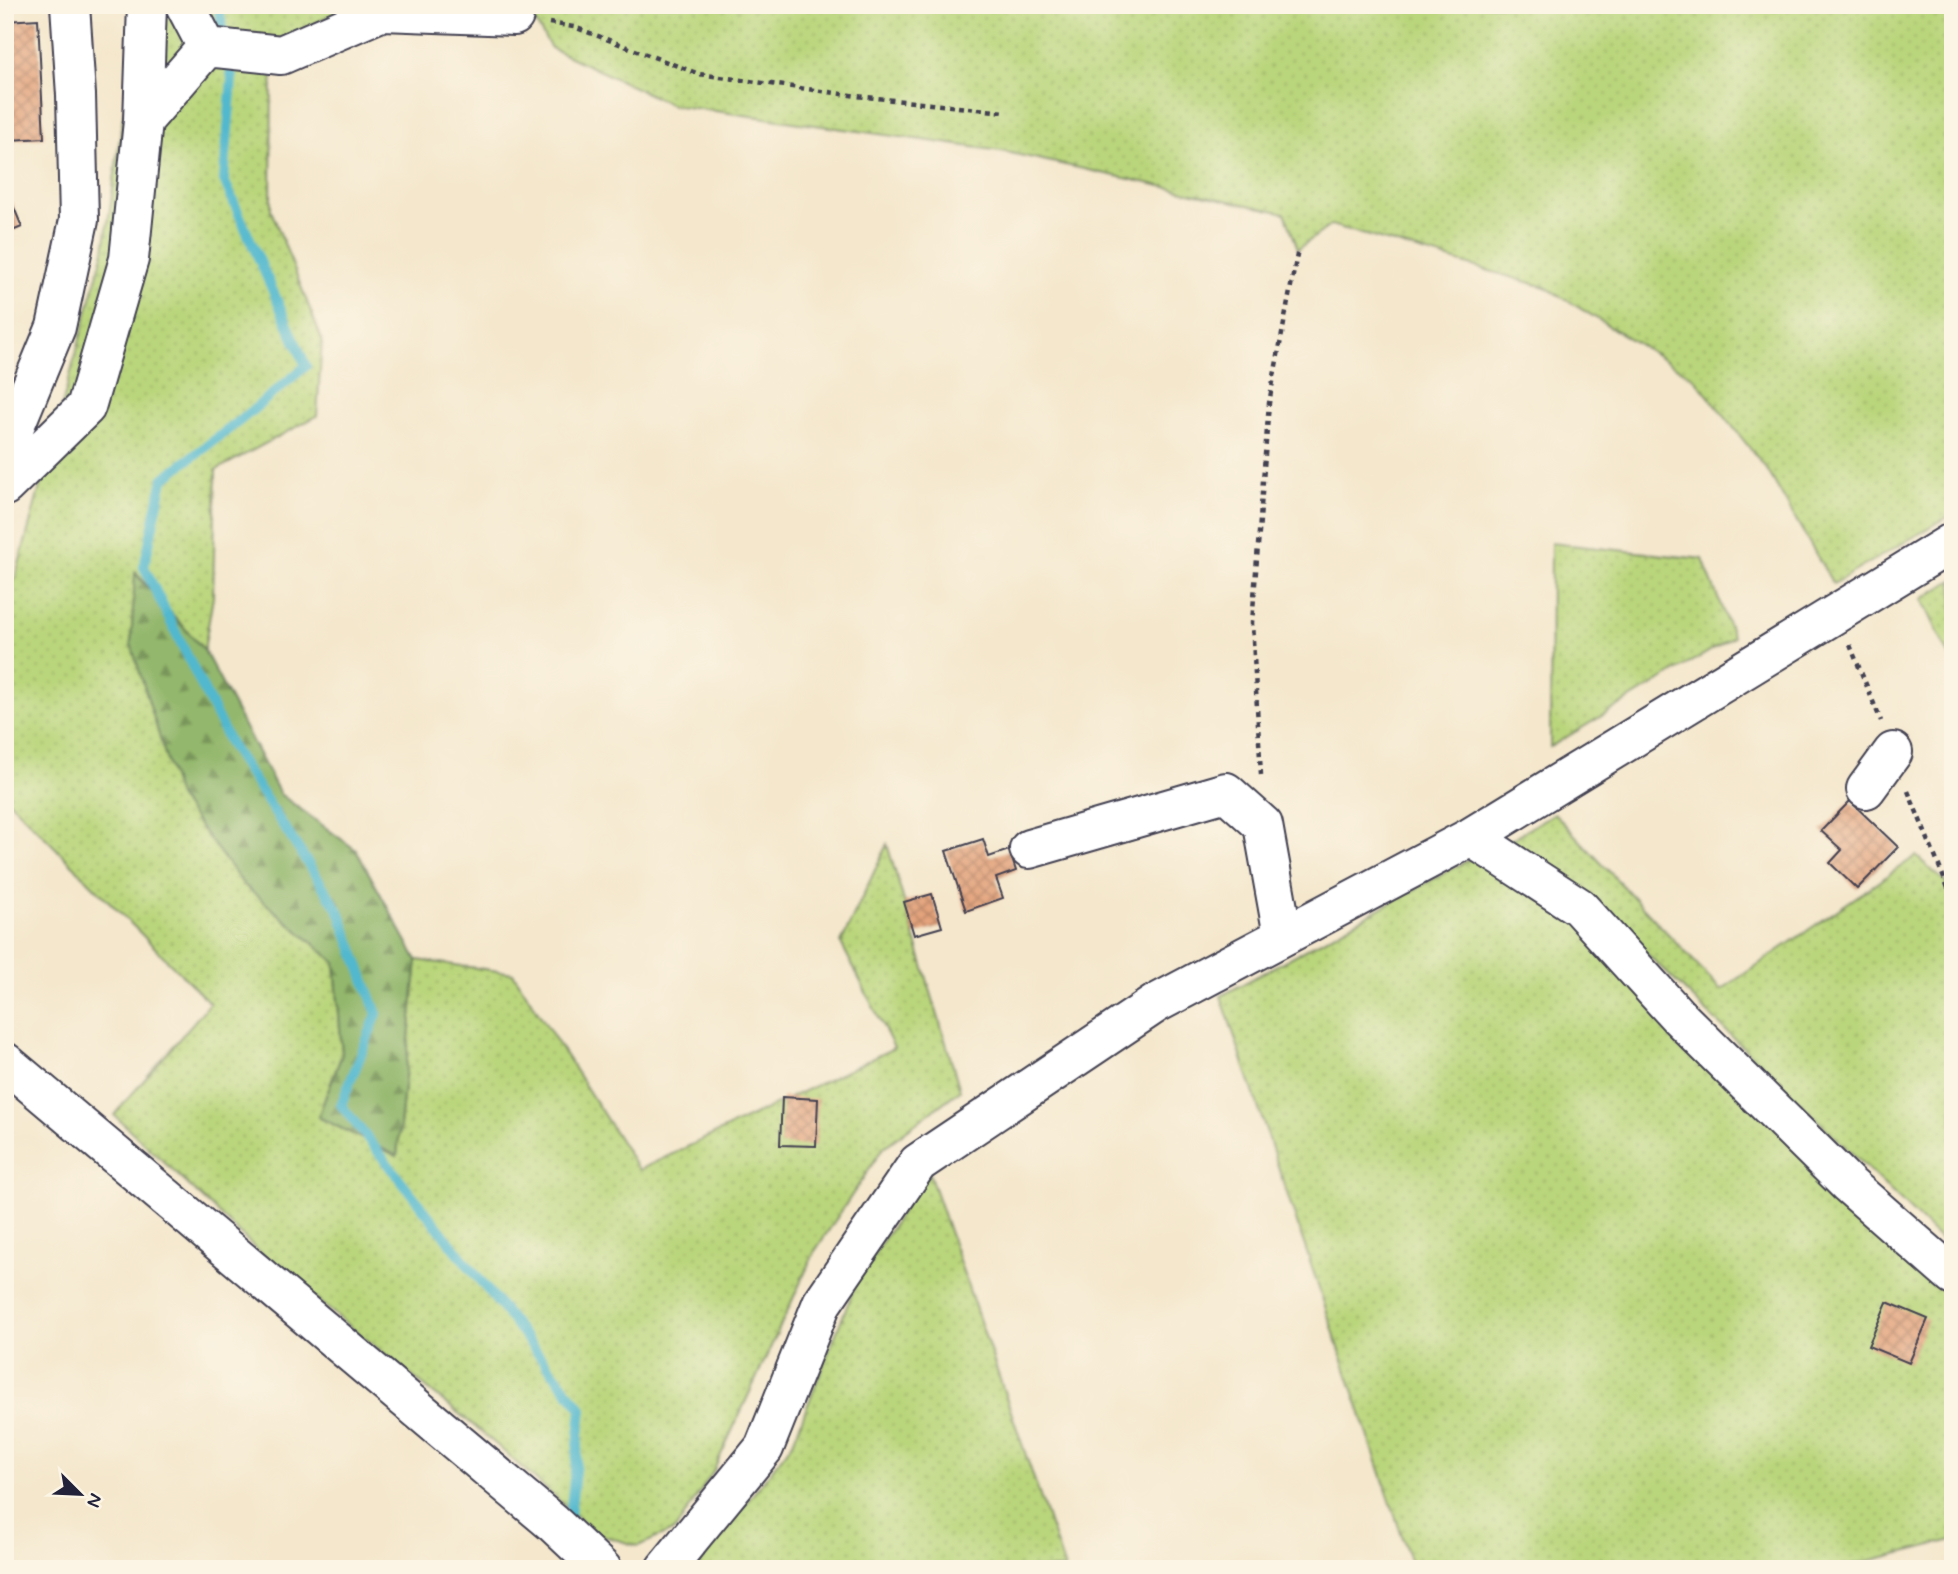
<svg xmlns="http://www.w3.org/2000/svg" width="1958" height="1574" viewBox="0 0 1958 1574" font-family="Mynerve,sans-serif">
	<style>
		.grass { fill: url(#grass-dots); stroke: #6e7c5c; stroke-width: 2 }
		.forest { fill: url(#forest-firs); stroke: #5a6c54; stroke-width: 2 }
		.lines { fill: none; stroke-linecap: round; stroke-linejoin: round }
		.stream { stroke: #51b8ce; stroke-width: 10 }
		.building { fill: url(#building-cross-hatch) }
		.minor-casing { stroke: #424051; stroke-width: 42 }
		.path { stroke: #424051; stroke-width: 4.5; stroke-dasharray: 5 5; stroke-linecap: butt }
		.minor { stroke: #fff; stroke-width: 38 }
	</style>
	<defs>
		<pattern id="grass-dots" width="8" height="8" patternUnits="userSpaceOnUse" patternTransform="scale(1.75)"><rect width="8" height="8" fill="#bad67c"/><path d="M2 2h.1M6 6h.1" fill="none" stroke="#a0b76c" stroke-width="1.8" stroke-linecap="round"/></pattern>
		<pattern id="forest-firs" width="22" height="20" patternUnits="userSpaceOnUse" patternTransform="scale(1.75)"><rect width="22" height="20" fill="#93b76c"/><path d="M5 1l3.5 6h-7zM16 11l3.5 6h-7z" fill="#78945a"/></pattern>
		<pattern id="building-cross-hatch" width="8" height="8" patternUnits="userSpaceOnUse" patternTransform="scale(1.75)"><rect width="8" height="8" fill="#e3a37b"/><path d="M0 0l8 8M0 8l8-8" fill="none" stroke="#b88466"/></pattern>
	</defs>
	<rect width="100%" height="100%" fill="#fcf5e5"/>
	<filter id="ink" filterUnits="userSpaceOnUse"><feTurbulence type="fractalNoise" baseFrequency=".0143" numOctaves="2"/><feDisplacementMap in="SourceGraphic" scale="14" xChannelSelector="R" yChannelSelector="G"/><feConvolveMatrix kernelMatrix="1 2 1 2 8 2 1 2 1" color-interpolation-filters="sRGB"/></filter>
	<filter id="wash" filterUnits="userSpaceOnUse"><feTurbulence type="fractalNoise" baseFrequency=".00686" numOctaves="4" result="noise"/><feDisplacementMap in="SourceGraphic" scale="28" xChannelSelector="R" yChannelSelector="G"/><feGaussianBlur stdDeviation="1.57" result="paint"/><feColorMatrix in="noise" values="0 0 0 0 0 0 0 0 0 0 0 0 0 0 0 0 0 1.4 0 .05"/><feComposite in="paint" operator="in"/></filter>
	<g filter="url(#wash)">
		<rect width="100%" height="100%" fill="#f4e7cc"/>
		<path class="grass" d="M139,5H185L272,68L271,210L322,340L317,416L216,470L213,597L204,650L136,573L131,644L243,884L335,962L342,1054L318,1117L397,1156L417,960L513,973L639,1170L894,1048L841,943L887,844L960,1090L883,1148L815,1251L713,1472L675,1530L638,1546L597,1534L483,1433L270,1262L114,1115L210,1003L5,797V597L15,579L104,250Z
			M200,5H353L278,41L214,31Z
			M525,5H1953V514L1833,584L1768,471L1694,378L1545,287L1331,225L1298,249L1285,213L1001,151L672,105L551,48Z
			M1551,543L1703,559L1733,637L1550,747Z
			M1953,580V664L1922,599Z
			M1554,813L1721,990L1916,856L1953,889V1252L1591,899L1506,843Z
			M1479,854L1574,915L1953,1292V1540L1836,1569H1413L1221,996Z
			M928,1170L1065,1569H696L793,1442L856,1283Z"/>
		<path class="forest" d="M135,573L204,650L280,794L356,850L417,960L397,1156L318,1117L342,1054L335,962L243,884L178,797L131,644Z"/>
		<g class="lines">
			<path class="stream" d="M218,5L232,78L224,180L306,366L242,419L163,479L144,567L231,746L339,911L377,1014L341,1105L582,1409L569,1524
				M564,1569L566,1547"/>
		</g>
		<g id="blocks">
			<path class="building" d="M38,19L44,138L10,140L5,21Z
				M5,186L22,227L5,234Z
				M1850,801L1898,847L1857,889L1830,863L1842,850L1821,831Z
				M983,839L989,857L1009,850L1016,871L996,878L1003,898L966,911L946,851Z
				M932,894L942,927L914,935L904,902Z
				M782,1097L818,1099L816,1146L780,1145Z
				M1887,1302L1928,1319L1909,1363L1868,1346Z"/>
		</g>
	</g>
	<g filter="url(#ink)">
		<use href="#blocks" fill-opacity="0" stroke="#424051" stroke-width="2"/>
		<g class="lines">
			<g class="minor-casing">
				<path id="minor" d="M185,5L207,47L281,55L383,11L514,16
					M143,121L207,47
					M5,450L56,327L79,220L76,95L70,5
					M5,486L86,407L129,259L143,121L147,5
					M1866,789L1893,752
					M1471,837L1579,907L1678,1016L1848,1184L1953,1276
					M1029,849L1226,792L1263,825L1283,936
					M5,1062L553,1523L602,1569
					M665,1569L764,1448L822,1303L918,1163L1155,1004L1471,837L1953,542"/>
			</g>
			<path class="path" d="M549,23L574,27L699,74L857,96L1005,112
				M1850,645L1881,721
				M1261,775L1252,623L1269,403L1298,249
				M1908,791L1953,900
				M1941,1509L1953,1505"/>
			<use href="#minor" class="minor"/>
		</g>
	</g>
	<rect width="1958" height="1574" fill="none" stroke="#fcf5e5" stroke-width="28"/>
	<g transform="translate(80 1494) rotate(114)" stroke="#fcf5e5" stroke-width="5" paint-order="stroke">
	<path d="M0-5L12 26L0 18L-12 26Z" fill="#22223b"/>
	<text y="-10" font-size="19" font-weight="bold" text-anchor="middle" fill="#22223b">N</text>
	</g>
</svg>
